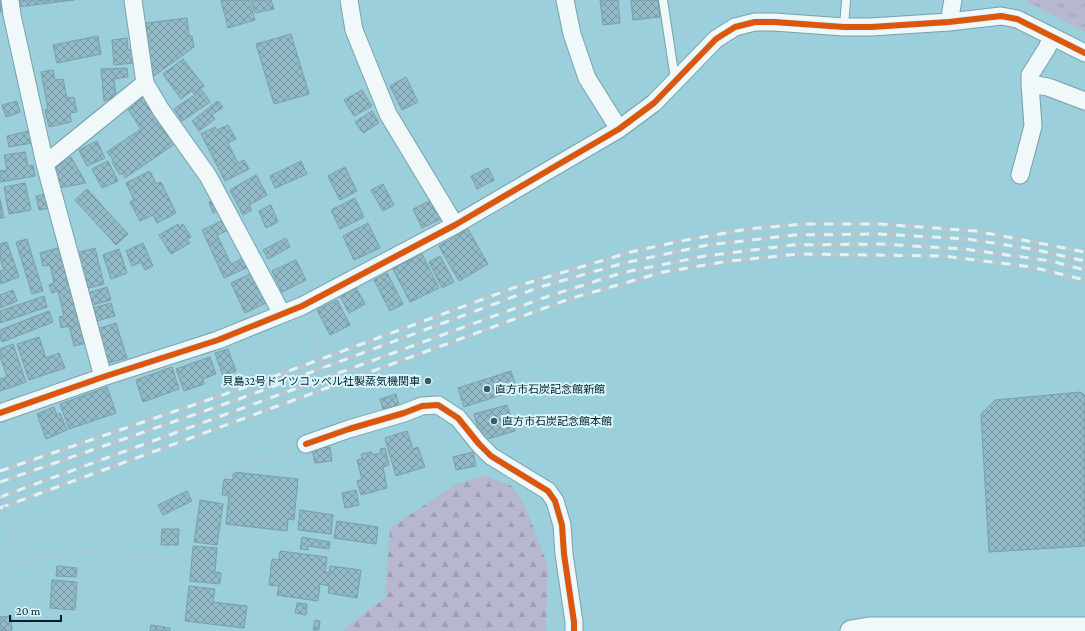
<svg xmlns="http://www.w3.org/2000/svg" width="1085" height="631" viewBox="0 0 1085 631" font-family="'Crimson Pro','Noto Sans JP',serif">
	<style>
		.forest { fill: url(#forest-firs) }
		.park { fill: url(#park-tufts) }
		.building { fill: url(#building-cross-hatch); stroke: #789fab }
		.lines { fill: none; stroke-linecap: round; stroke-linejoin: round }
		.service-casing { stroke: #77a2ac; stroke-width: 10 }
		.minor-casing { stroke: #77a2ac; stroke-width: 19 }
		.tertiary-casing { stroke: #77a2ac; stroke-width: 23 }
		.path { stroke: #b6c5c8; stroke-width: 2.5; stroke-dasharray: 2 2; stroke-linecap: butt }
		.service { stroke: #f0f8fa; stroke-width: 8 }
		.minor { stroke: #f0f8fa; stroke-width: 17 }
		.tertiary { stroke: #f0f8fa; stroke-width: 21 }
		.rail-casing { stroke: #b8c7cc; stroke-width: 4.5 }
		.rail { stroke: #dbf5fc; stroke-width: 3; stroke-dasharray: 9; stroke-linecap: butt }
		.path-bridge { stroke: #b6c5c8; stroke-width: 2.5; stroke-dasharray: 2 2; stroke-linecap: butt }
		.cycleway-casing { stroke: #dbf5fc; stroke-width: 8 }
		.cycleway { stroke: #dc560d; stroke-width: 6 }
		.poi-dot { fill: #375d66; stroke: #dbf5fc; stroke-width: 1.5 }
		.labels { text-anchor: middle; stroke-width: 4; stroke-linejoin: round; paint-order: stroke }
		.poi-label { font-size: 11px; fill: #012027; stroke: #dbf5fc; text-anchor: start }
	</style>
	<defs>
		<pattern id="forest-firs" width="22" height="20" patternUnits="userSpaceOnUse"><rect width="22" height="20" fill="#b7b8cf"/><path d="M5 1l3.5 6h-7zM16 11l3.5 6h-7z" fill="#9c9eb2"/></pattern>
		<pattern id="park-tufts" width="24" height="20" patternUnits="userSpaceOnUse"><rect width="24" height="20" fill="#b7b8cf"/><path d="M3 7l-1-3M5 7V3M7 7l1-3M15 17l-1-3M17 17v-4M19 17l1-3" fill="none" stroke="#9c9eb2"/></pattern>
		<pattern id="building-cross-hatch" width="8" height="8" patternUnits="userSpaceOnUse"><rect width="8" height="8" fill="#93bac7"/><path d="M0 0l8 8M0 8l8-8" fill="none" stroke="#7697a2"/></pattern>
	</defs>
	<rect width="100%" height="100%" fill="#9acfdb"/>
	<path class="forest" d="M485,476L512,486L525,506L548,566L546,631H344L346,627L385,598L390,528L456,484Z"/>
	<path class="park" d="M1024,0H1085V32Z"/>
	<path class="building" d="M0,0H3L4,11L0,12Z
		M16,0H74L17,7Z
		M221,0H249L255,20L228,28Z
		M251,0H271L274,9L255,13Z
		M600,0H618L620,23L603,25Z
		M631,0H658L660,17L633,20Z
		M187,18L189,36H192L194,47L151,78L146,23Z
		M291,34L309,94L274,104L256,44Z
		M98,36L101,54L57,63L53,45Z
		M127,38L128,50L133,49L134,63L114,65L112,40Z
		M183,59L204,86L194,94L191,91L181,99L163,74Z
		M127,68L128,77L114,79L116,96L104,101L101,69Z
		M53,70L55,80L63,79L67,98L74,97L77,112L70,113L71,122L49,127L45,110L48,109L41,72Z
		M406,77L418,102L402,110L390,86Z
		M202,90L210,102L182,121L174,109Z
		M362,90L372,106L354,116L344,100Z
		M143,95L176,143L125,178L122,173L120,175L112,162L114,161L107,152L141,129L126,106Z
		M17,101L20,112L6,117L2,105Z
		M218,101L223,107L212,115L215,119L199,131L192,121Z
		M372,111L379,123L363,133L355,122Z
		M228,125L236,139L228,143L238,163L244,160L249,169L225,181L201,134L215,127L217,130Z
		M29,131L32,143L9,147L7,136Z
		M97,141L105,158L87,166L79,150Z
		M25,152L28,166L33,165L35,176L0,182V171L7,170L4,155Z
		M71,157L86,183L59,188L53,169Z
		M108,161L118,181L102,188L92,169Z
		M301,161L307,174L275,188L270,176Z
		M345,167L357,191L340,200L328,176Z
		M488,168L494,180L477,189L471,176Z
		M150,171L156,184L161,182L176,213L157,223L153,215L140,221L130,202L134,200L126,183Z
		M256,175L267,195L249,205L252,210L243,215L230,190Z
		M25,183L31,210L9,214L4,187Z
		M383,184L394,205L383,211L371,190Z
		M87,189L128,234L116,245L75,200Z
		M46,194L49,208L39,210L36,196Z
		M355,198L364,217L340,229L331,210Z
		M0,199L4,218H0Z
		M217,199L222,209L213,213L209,202Z
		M434,199L443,218L422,228L413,209Z
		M271,205L278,222L266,228L259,211Z
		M226,219L231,229L217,235L231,264L245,257L250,266L224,278L202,230Z
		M368,223L380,248L354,260L343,236Z
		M178,224L179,227L183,224L191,237L187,239L190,243L171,254L159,235Z
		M468,229L488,264L459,281L439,246Z
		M286,238L290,247L268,259L263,250Z
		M27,239L43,291L32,294L16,242Z
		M7,242L19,277L0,284V271L4,270L0,259V244Z
		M143,243L153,266L145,270L141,262L132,266L126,251Z
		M61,247L86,343L74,346L69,326L61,328L59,317L64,316L58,291L52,293L49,285L54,283L50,265L43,266L40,253Z
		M95,248L104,284L85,289L76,253Z
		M119,249L127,273L111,279L103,255Z
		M422,254L439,288L410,302L393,269Z
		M440,256L454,282L442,288L429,262Z
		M296,260L306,280L282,292L272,271Z
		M252,273L266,303L245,313L231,283Z
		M387,273L403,304L390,311L374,280Z
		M355,286L365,304L349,313L339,294Z
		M107,287L111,300L89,306L85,294Z
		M13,290L17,301L0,308V295Z
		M44,296L47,307L0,323V311Z
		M337,300L350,325L330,335L317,310Z
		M111,303L115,316L93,322L89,309Z
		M49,311L53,322L2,342L0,338V330Z
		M116,323L127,358L104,364L94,330Z
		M39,337L46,358L59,353L65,368L29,380L17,344Z
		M13,344L26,382L0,391V379L7,377L0,356V349Z
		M228,349L236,371L223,376L215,353Z
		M210,357L216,374L203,379L204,384L184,391L176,369Z
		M172,367L179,389L143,402L136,380Z
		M511,371L517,390L464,407L458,388Z
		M107,387L116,413L69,429L60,404Z
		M1081,392L1085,396V546L989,552L981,414L995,400Z
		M396,394L399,405L383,409L380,399Z
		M507,405L515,431L484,440L481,428L478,429L474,414Z
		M54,407L57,415L60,413L67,430L46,439L37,414Z
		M407,431L413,449L418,447L425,467L396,476L385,438Z
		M330,447L332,461L315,463L312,449Z
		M385,448L389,465L383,467L387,488L361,495L357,481L362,479L357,460L362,459L361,454L372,452V455L381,453L380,449Z
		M473,452L476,466L456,470L453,457Z
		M233,472L298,479L294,520L288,519L287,531L226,524L229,495H222L224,479L233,480Z
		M356,490L359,505L345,508L342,493Z
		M187,491L192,501L163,515L158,505Z
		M200,500L223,504L217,545L194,542Z
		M300,510L333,515L331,534L298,530Z
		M337,521L378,527L376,544L334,538Z
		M162,529H179L178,545H161Z
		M302,537L330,542L329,549L308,546V550L300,549Z
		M193,546L217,548L215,572L221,573L220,584L190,581Z
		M280,551L327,557L325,572L329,573L330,566L361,570L357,598L328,593L329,586L320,584L318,601L277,595L279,586L269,585L272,559L279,560Z
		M57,566L77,568L76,577L56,576Z
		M52,580L77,582L75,610L50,608Z
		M189,586L215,589L213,602L247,606L244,628L185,621Z
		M297,603L307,604L306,615L295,613Z
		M11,616L12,630L0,631V617Z
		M315,620L320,621L319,630H313Z
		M151,625L170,628V631H150Z"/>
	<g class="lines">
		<g class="service-casing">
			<path id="service" d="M663,0L675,79
				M844,27L846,0"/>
		</g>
		<g class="minor-casing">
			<path id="minor" d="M10,0L12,15L45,164L103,377
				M133,0L145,83L161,110L208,176L282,314
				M349,0L354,30L388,114L455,225
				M565,0L572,34L587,78L619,129
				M949,22L953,0
				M1052,37L1047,48L1030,75V84L1048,87L1085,101
				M45,164L145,83
				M1020,175L1033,126L1030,84
				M0,413L103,377L218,340L302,306L455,225L619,129L654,103L716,39L735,27L755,22H774L844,27H871L949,22L1001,16L1017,19L1085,53
				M306,444L349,429L404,413L422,406L438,405L458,418L479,444L491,456L548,491L555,501L562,525L564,554L574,622V631"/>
		</g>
		<g class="tertiary-casing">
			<path id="tertiary" d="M851,631L869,628H1085"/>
		</g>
		<path class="path" d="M300,326H309L315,346
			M335,393L343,413
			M195,510L200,485L290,450
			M7,514L24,559
			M0,568L35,557L88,552L183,560"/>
		<use href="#service" class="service"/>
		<use href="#minor" class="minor"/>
		<use href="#tertiary" class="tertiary"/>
		<g class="rail-casing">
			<path id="rail" d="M0,471L240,389L524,284L631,252L681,241L748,229L804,224H879L976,231L1085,252
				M0,482L239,399L540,287L624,263L708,245L795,235L878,234L967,239L1032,249L1085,261
				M0,497L546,297L621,273L705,256L793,245L880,244L965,249L1051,261L1085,270
				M0,508L569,299L663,272L730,261L799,254L943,256L1032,267L1085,280"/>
		</g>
		<use href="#rail" class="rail"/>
		<path class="path-bridge" d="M315,346L335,393
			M0,495L7,514"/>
		<g class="cycleway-casing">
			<path id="cycleway" d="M0,413L103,377L218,340L302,306L455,225L619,129L654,103L716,39L735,27L755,22H774L844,27H871L949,22L1001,16L1017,19L1085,53
				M306,444L349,429L404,413L422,406L438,405L458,418L479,444L491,456L548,491L555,501L562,525L564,554L574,622V631"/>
		</g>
		<use href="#cycleway" class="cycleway"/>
	</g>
	<g class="poi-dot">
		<circle cx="428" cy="381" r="4"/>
		<circle cx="487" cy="389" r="4"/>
		<circle cx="494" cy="421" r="4"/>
	</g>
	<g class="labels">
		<g class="poi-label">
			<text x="420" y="385" text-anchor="end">貝島32号ドイツコッペル社製蒸気機関車</text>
			<text x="495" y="393">直方市石炭記念館新館</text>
			<text x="502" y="425">直方市石炭記念館本館</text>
		</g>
	</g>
	<path d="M10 615v6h51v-6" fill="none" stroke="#012027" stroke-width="2"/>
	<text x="16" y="615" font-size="12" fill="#012027" stroke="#dbf5fc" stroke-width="3" paint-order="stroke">20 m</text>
</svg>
